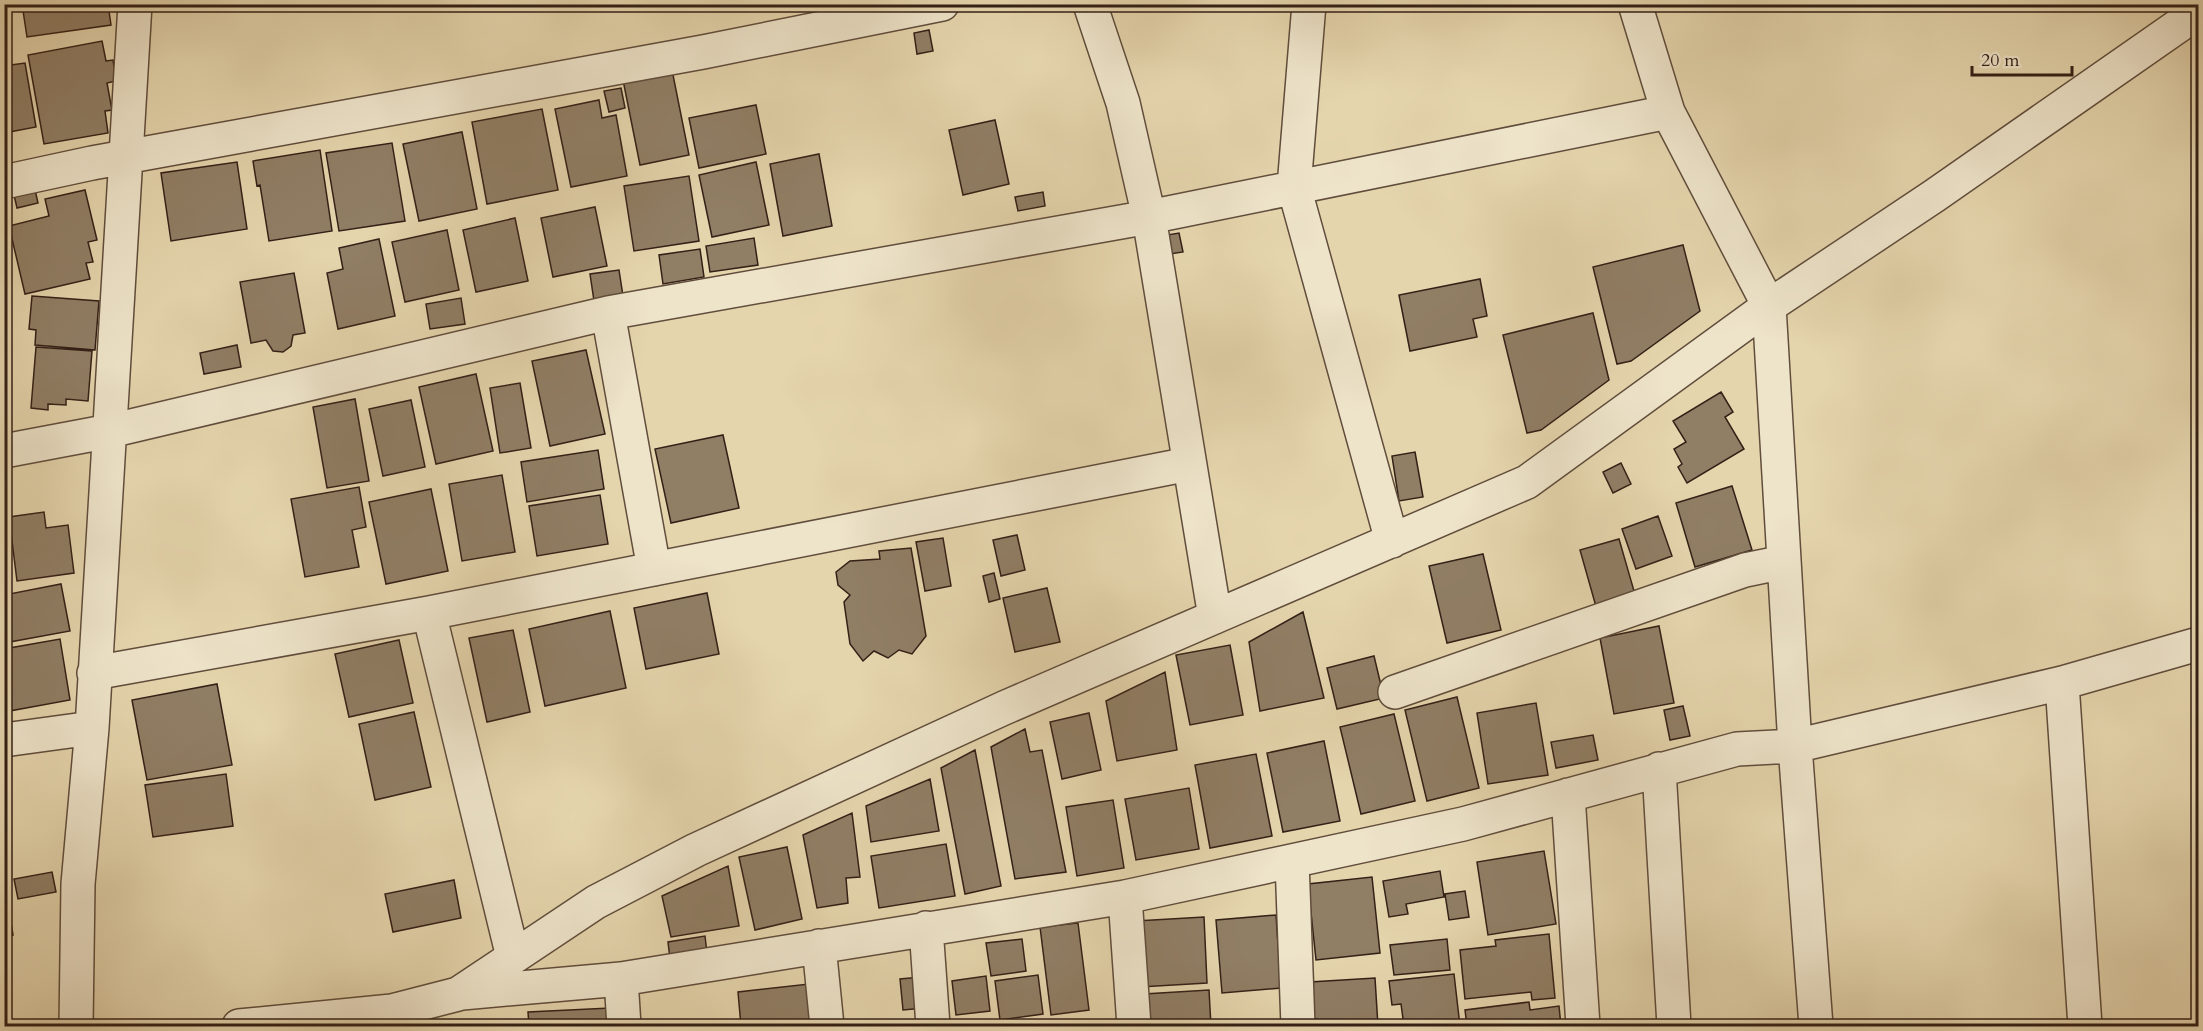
<svg xmlns="http://www.w3.org/2000/svg" width="2203" height="1031" viewBox="0 0 2203 1031" font-family="Cardo,serif">
	<style>
		.building { fill: #907e65; stroke: #332017; stroke-width: 1.5 }
		.lines { fill: none; stroke-linecap: round; stroke-linejoin: round }
		.minor-casing { stroke: #604d3c; stroke-width: 36 }
		.minor { stroke: #eee4ca; stroke-width: 33 }
	</style>
	<rect width="100%" height="100%" fill="#e5d5ad"/>
	<filter id="stains"><feTurbulence type="fractalNoise" baseFrequency=".00333" numOctaves="4"/><feColorMatrix values="0 0 0 0 .2 0 0 0 0 .09 0 0 0 0 .02 0 0 0 .5 -.17"/></filter>
	<radialGradient id="worn" r=".72"><stop offset=".6" stop-color="#630" stop-opacity="0"/><stop offset="1" stop-color="#630" stop-opacity=".3"/></radialGradient>
	<path class="building" d="M22,4H108L111,25L27,37Z
		M929,30L933,51L917,54L914,33Z
		M102,41L106,61L113,60L116,81L107,83L112,110L105,111L108,133L44,144L28,55Z
		M25,63L36,127L4,133V66Z
		M672,70L689,155L640,165L623,80Z
		M621,88L625,108L609,112L604,91Z
		M599,100L602,118L616,115L627,176L571,187L555,109Z
		M756,105L766,154L699,168L689,118Z
		M542,109L558,190L487,204L472,122Z
		M995,120L1009,184L963,195L949,130Z
		M462,132L477,209L419,221L403,144Z
		M392,143L405,221L339,231L326,153Z
		M320,150L332,231L269,241L260,185L257,186L253,161Z
		M819,154L832,226L783,236L770,164Z
		M237,162L247,229L171,241L161,173Z
		M756,162L769,225L712,237L699,175Z
		M689,176L699,241L634,251L624,186Z
		M33,181L38,203L17,208L12,186Z
		M85,190L97,240L88,242L93,262L86,263L90,279L25,294L9,226L49,216L45,199Z
		M1043,192L1045,206L1018,211L1015,197Z
		M595,207L607,266L553,277L541,218Z
		M515,218L528,281L476,292L463,230Z
		M447,230L459,290L405,302L392,242Z
		M1179,233L1183,252L1170,254L1167,235Z
		M754,238L758,265L710,272L706,246Z
		M379,239L395,316L338,329L327,273L343,269L339,248Z
		M1683,245L1700,311L1631,361L1617,364L1593,267Z
		M700,249L704,277L663,284L659,255Z
		M4,255L10,282L4,283Z
		M619,270L623,296L594,301L590,274Z
		M294,273L305,333L293,335L291,346L283,352L273,351L266,340L251,343L240,282Z
		M1480,279L1487,316L1473,319L1477,337L1410,351L1399,295Z
		M32,296L99,301L95,350L35,345L36,330L29,329Z
		M461,298L465,324L430,329L426,304Z
		M1593,313L1609,380L1541,430L1527,433L1503,335Z
		M237,345L241,367L204,374L200,353Z
		M36,347L92,351L88,401L66,399V405L48,404V410L31,408Z
		M586,350L605,434L550,446L532,361Z
		M476,374L493,451L436,464L419,387Z
		M520,383L531,448L500,453L490,388Z
		M1721,392L1733,412L1725,417L1744,449L1687,483L1678,467L1682,464L1674,449L1686,442L1673,421Z
		M355,399L369,481L327,488L313,407Z
		M411,400L425,467L383,476L369,409Z
		M723,435L739,508L671,523L655,449Z
		M598,450L604,489L527,502L521,462Z
		M1415,452L1423,497L1399,501L1392,456Z
		M1621,463L1631,484L1613,493L1603,472Z
		M502,475L515,552L462,561L449,484Z
		M1732,486L1752,550L1695,567L1676,503Z
		M359,487L366,527L352,530L359,567L305,577L291,499Z
		M431,489L448,571L386,584L369,502Z
		M600,495L608,544L537,556L529,506Z
		M44,512L46,528L68,525L74,573L17,581L9,517Z
		M1658,516L1672,556L1636,569L1622,529Z
		M1017,535L1025,570L1001,576L993,540Z
		M943,538L951,586L925,591L916,542Z
		M1619,539L1636,598L1597,610L1580,550Z
		M911,548L926,636L912,654L899,650L888,658L874,651L863,661L850,644L844,602L850,595L838,585L836,572L850,561L880,559L879,551Z
		M1483,554L1501,630L1447,643L1429,566Z
		M994,573L1000,599L989,602L983,576Z
		M61,584L70,631L4,643V595Z
		M1047,588L1060,642L1015,652L1003,598Z
		M707,593L719,654L646,669L634,608Z
		M610,611L626,688L545,706L529,629Z
		M1303,612L1324,698L1260,711L1249,642Z
		M1659,626L1674,703L1614,714L1600,638Z
		M513,630L530,712L487,722L469,638Z
		M60,639L70,700L4,712V649Z
		M399,640L413,703L349,717L335,654Z
		M1230,645L1243,715L1190,725L1176,655Z
		M1374,656L1384,698L1337,709L1327,668Z
		M1165,672L1177,750L1117,761L1106,701Z
		M217,684L232,765L147,780L132,700Z
		M1457,697L1479,788L1427,801L1405,710Z
		M1536,703L1548,775L1488,784L1477,713Z
		M1683,706L1690,736L1670,740L1664,710Z
		M414,712L431,787L375,800L359,724Z
		M1089,713L1101,770L1062,779L1050,722Z
		M1394,714L1415,801L1361,814L1340,727Z
		M1025,729L1030,752L1042,750L1066,872L1015,879L991,747Z
		M1593,735L1598,760L1556,768L1551,742Z
		M1324,741L1340,821L1283,832L1267,753Z
		M975,750L1001,886L965,894L941,768Z
		M1256,754L1272,836L1210,848L1195,765Z
		M226,774L233,826L153,837L145,785Z
		M930,779L939,831L871,842L866,806Z
		M1189,788L1199,849L1136,860L1125,799Z
		M1113,800L1124,868L1077,876L1066,807Z
		M852,813L860,877L846,878L848,903L817,908L803,835Z
		M946,844L955,896L879,908L871,856Z
		M787,847L802,919L755,930L739,857Z
		M1544,851L1556,924L1488,935L1477,862Z
		M728,866L739,926L671,937L662,896Z
		M1440,871L1444,897L1406,904L1408,914L1389,917L1383,881Z
		M52,872L56,892L18,899L14,879Z
		M1372,877L1380,953L1316,960L1308,884Z
		M454,880L461,918L393,932L385,894Z
		M1465,891L1469,917L1449,920L1445,894Z
		M4,898H7L13,935L4,936Z
		M1276,915L1281,988L1222,993L1216,920Z
		M1204,917L1207,983L1140,987L1136,921Z
		M1078,923L1089,1010L1051,1015L1040,927Z
		M1549,934L1555,998L1532,1000L1531,992L1465,999L1460,950L1496,946L1495,940Z
		M705,936L707,953L670,959L668,942Z
		M1022,939L1026,971L991,976L986,943Z
		M1447,939L1450,970L1394,975L1390,945Z
		M1454,974L1460,1026H1404L1401,1004L1392,1005L1389,981Z
		M1038,975L1043,1014L1000,1020L995,981Z
		M986,976L990,1011L956,1015L952,981Z
		M921,977L924,1008L903,1010L900,979Z
		M1375,978L1378,1026H1318L1317,1019H1312L1310,982Z
		M809,984L813,1026H741L738,992Z
		M1209,990L1211,1026H1146L1144,994Z
		M1529,1002L1530,1010L1559,1006L1561,1026H1467L1465,1010Z
		M610,1008L611,1026H529L528,1012Z
		M727,1022V1026H693V1024Z"/>
	<g class="lines">
		<g class="minor-casing">
			<path id="minor" d="M1090,4L1123,103L1149,217L1215,617
				M1309,4L1294,187L1392,541
				M1635,4L1668,112L1769,306L1795,746L1816,1026
				M4,182L92,163L703,52L942,4
				M608,313L654,569
				M4,451L110,431L608,313L1149,217L1668,112
				M429,613L513,957
				M94,673L429,613L1189,464
				M2062,683L2085,1026
				M1395,692L1745,570L1784,562
				M4,740L92,728
				M1659,769L1674,1026
				M1568,795L1583,1026
				M1292,861L1298,1026
				M1125,897L1134,1026
				M926,928L933,1026
				M819,946L827,1026
				M621,979L624,1026
				M462,993L621,979L1125,897L1463,824L1737,749L1795,746L2062,683L2198,644
				M76,1026L78,884L92,728L135,4
				M239,1026L392,1011L458,994L596,902L696,850L1004,708L1527,482L1769,306L1934,196L2198,12"/>
		</g>
		<use href="#minor" class="minor"/>
	</g>
	<rect width="2203" height="1031" fill="none" stroke="#e5d5ad" stroke-width="24"/>
	<rect x="6" y="6" width="2191" height="1019" fill="none" stroke="#332017" stroke-width="3"/>
	<rect x="12" y="12" width="2179" height="1007" fill="none" stroke="#332017" stroke-width="1.5"/>
	<path d="M1972 66v9h100v-9" fill="none" stroke="#332017" stroke-width="3"/>
	<text x="1981" y="66" font-size="18" fill="#332017" stroke="#eee4ca" stroke-width="4.5" paint-order="stroke">20 m</text>
	<rect width="100%" height="100%" filter="url(#stains)"/>
	<rect width="100%" height="100%" fill="url(#worn)"/>
</svg>
